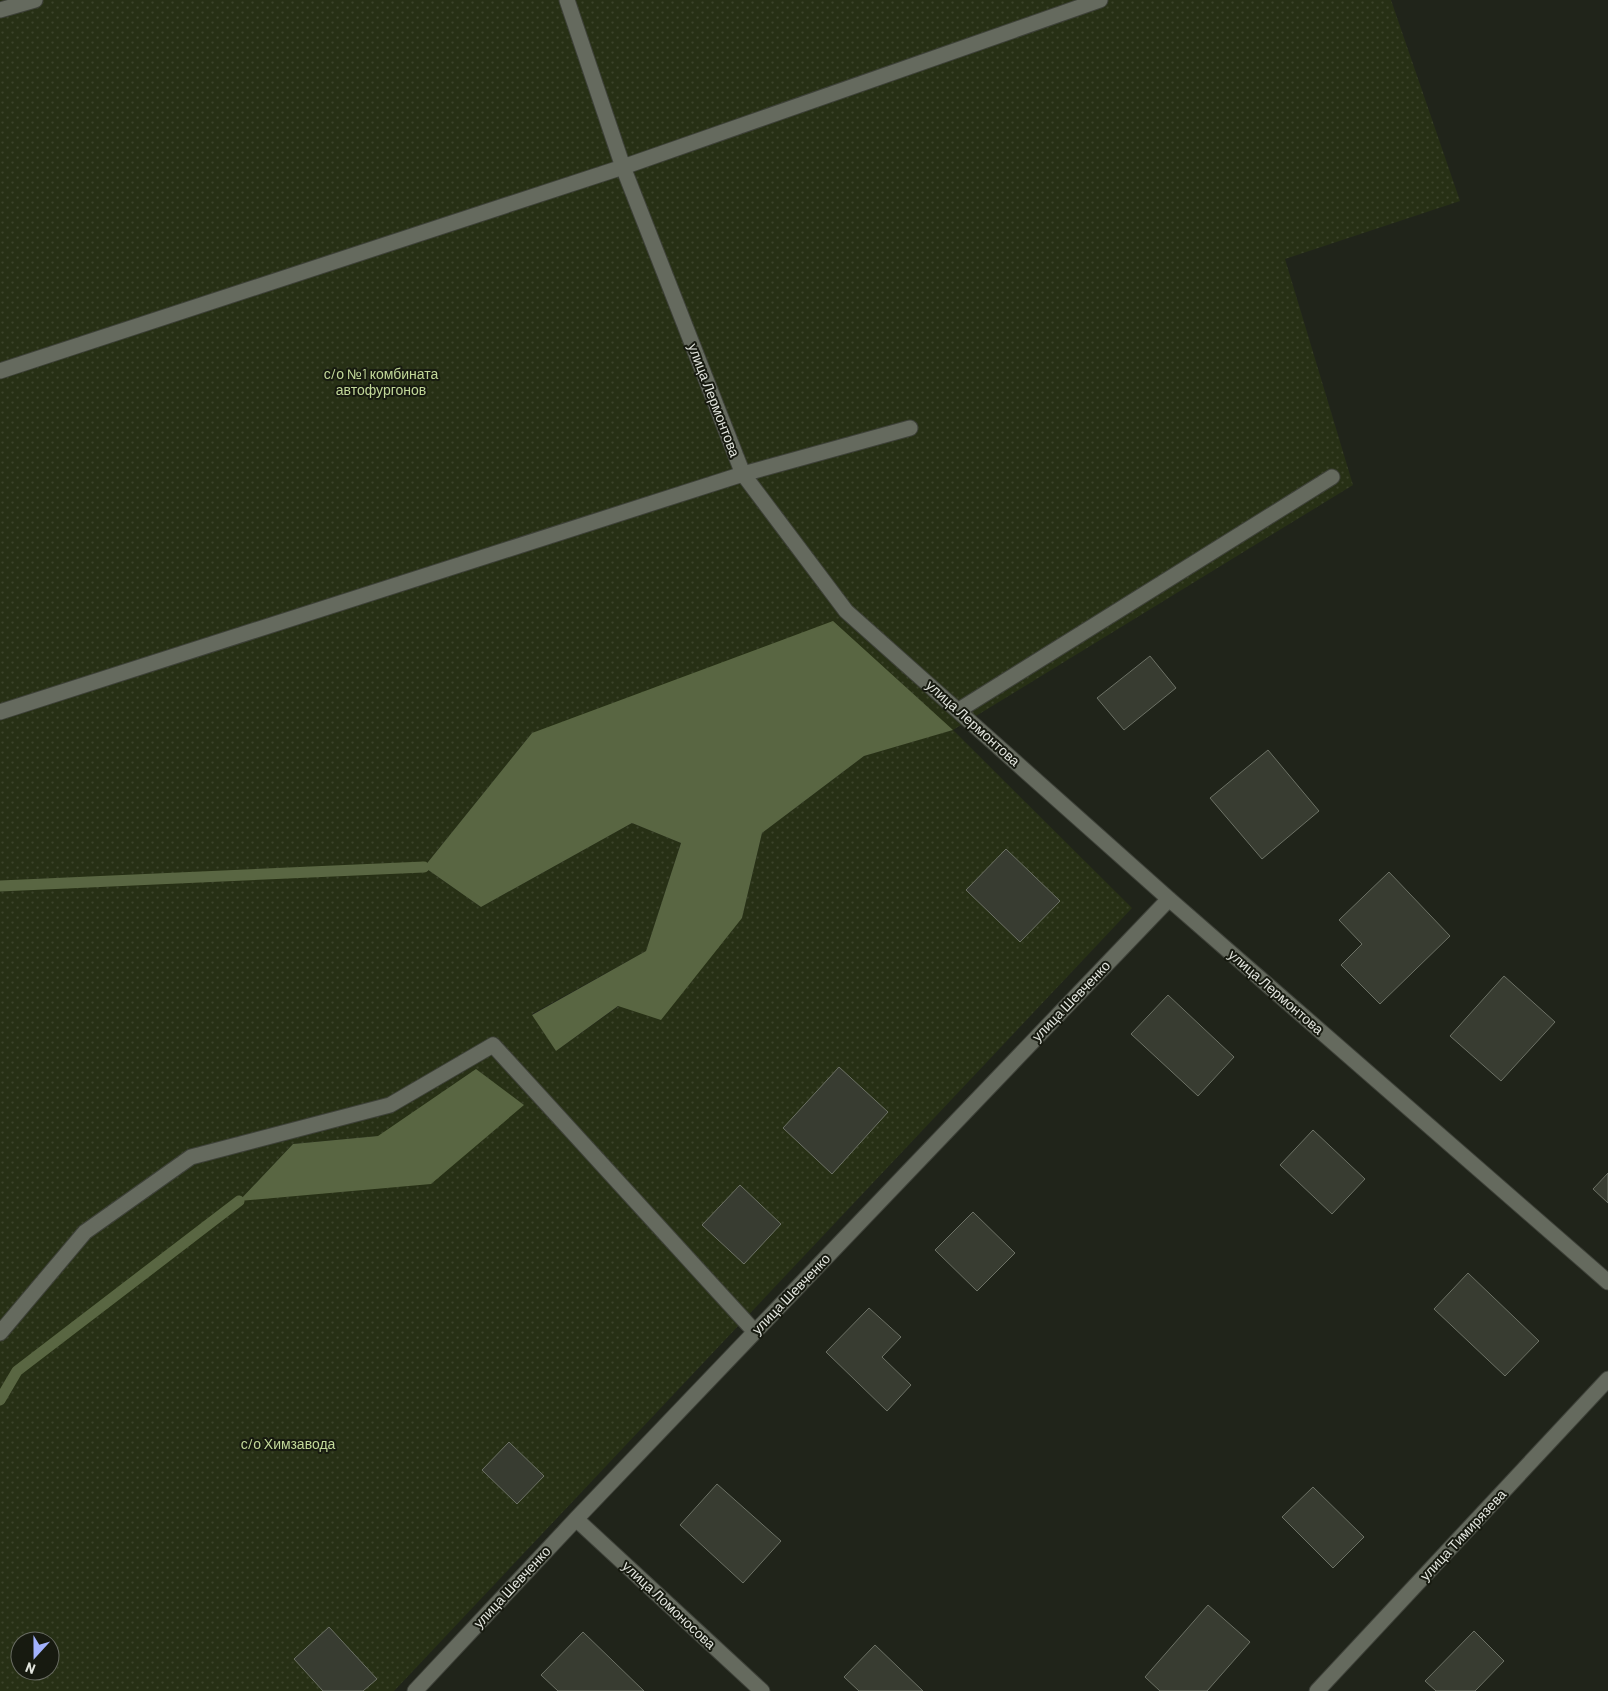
<svg xmlns="http://www.w3.org/2000/svg" width="1608" height="1691" viewBox="0 0 1608 1691" font-family="Barlow,sans-serif">
	<style>
		.garden { fill: url(#garden-dots); fill-rule: evenodd }
		.water { fill: #596642 }
		.lines { fill: none; stroke-linecap: round; stroke-linejoin: round }
		.stream { stroke: #596642; stroke-width: 11 }
		.building { fill: #383c31; stroke: #6d7266 }
		.minor-casing { stroke: #3e4139; stroke-width: 17 }
		.minor { stroke: #656a5e; stroke-width: 15 }
		.labels { text-anchor: middle; stroke-width: 4; stroke-linejoin: round; paint-order: stroke }
		.park-label { font-size: 14px; fill: #c2d899; stroke: #171a10 }
		.street-label { font-size: 14px; fill: #e3e6df; stroke: #171a10 }
	</style>
	<defs>
		<pattern id="garden-dots" width="8" height="8" patternUnits="userSpaceOnUse" patternTransform="scale(1.25)"><rect width="8" height="8" fill="#273015"/><path d="M2 2h.1M6 6h.1" fill="none" stroke="#3c442b" stroke-width="1.8" stroke-linecap="round"/></pattern>
	</defs>
	<rect width="100%" height="100%" fill="#20241a"/>
	<path class="garden" d="M0,0H1391L1460,201L1285,259L1353,485L953,730L1132,908L394,1691H0ZM952,730L864,756L762,833L742,918L556,1051L532,1014L646,951L681,843L632,823L481,907L424,867L532,733ZM378,1136L239,1201L293,1144ZM20,1641H50V1671H20Z"/>
	<path class="water" d="M833,621L953,730L864,756L762,833L742,918L661,1020L618,1006L556,1051L532,1015L646,951L681,843L632,823L481,907L424,867L532,733Z
		M476,1069L524,1105L431,1184L239,1201L293,1144L378,1136Z"/>
	<g class="lines">
		<path class="stream" d="M0,886L424,867
			M0,1400L17,1371L239,1201"/>
	</g>
	<path class="building" d="M1150,656L1176,688L1124,730L1097,698Z
		M1268,750L1319,811L1262,859L1210,798Z
		M1006,849L1060,901L1020,942L966,890Z
		M1389,872L1450,936L1380,1004L1341,965L1362,944L1339,920Z
		M1504,976L1555,1022L1501,1081L1450,1036Z
		M1168,995L1234,1057L1198,1096L1131,1034Z
		M839,1067L888,1112L832,1174L783,1128Z
		M1313,1130L1365,1179L1332,1214L1280,1165Z
		M1608,1173V1203L1593,1189Z
		M740,1185L781,1224L744,1264L702,1225Z
		M973,1212L1015,1253L977,1291L935,1250Z
		M1468,1273L1539,1341L1505,1376L1434,1309Z
		M869,1308L901,1337L882,1357L911,1385L887,1411L826,1352Z
		M509,1442L544,1476L517,1504L482,1470Z
		M717,1484L781,1541L743,1583L680,1525Z
		M1313,1487L1364,1537L1333,1568L1282,1517Z
		M1208,1605L1250,1642L1207,1691H1160L1145,1677Z
		M329,1627L377,1679L363,1691H323L294,1659Z
		M1474,1631L1504,1661L1475,1691H1436L1425,1681Z
		M583,1632L644,1691H558L541,1675Z
		M875,1645L923,1691H859L844,1677Z"/>
	<g class="lines">
		<g class="minor-casing">
			<path id="minor" d="M567,0L623,167L743,474L846,611L1169,899L1608,1282
				M0,10L35,0
				M0,371L623,167L1100,0
				M959,710L1332,477
				M0,712L743,474L910,428
				M0,1333L85,1232L191,1157L390,1105L493,1045L755,1332
				M576,1519L762,1691
				M415,1691L576,1519L1169,899
				M1317,1691L1608,1379"/>
		</g>
		<use href="#minor" class="minor"/>
	</g>
	<g class="labels">
		<g class="park-label">
			<text x="381" y="379">с/о №1 комбината<tspan x="381" dy="16">автофургонов</tspan></text>
			<text x="288" y="1449">с/о Химзавода</text>
		</g>
		<g class="street-label">
			<text transform="translate(714 400) rotate(69)" y="5">улица Лермонтова</text>
			<text transform="translate(973 723) rotate(42)" y="5">улица Лермонтова</text>
			<text transform="translate(1276 992) rotate(41)" y="5">улица Лермонтова</text>
			<text transform="translate(1071 1001) rotate(-46)" y="5">улица Шевченко</text>
			<text transform="translate(791 1294) rotate(-46)" y="5">улица Шевченко</text>
			<text transform="translate(1463 1535) rotate(-47)" y="5">улица Тимирязева</text>
			<text transform="translate(512 1587) rotate(-47)" y="5">улица Шевченко</text>
			<text transform="translate(669 1605) rotate(43)" y="5">улица Ломоносова</text>
		</g>
	</g>
	<g transform="translate(35 1656) rotate(201)"><circle r="24" fill="#171a10" stroke="#696c63"/>
	<path d="M0-4L9 19L0 12L-9 19Z" fill="#a2b2fd"/>
	<text y="-8" font-size="14" font-weight="bold" text-anchor="middle" fill="#e3e6df">N</text>
	</g>
</svg>
